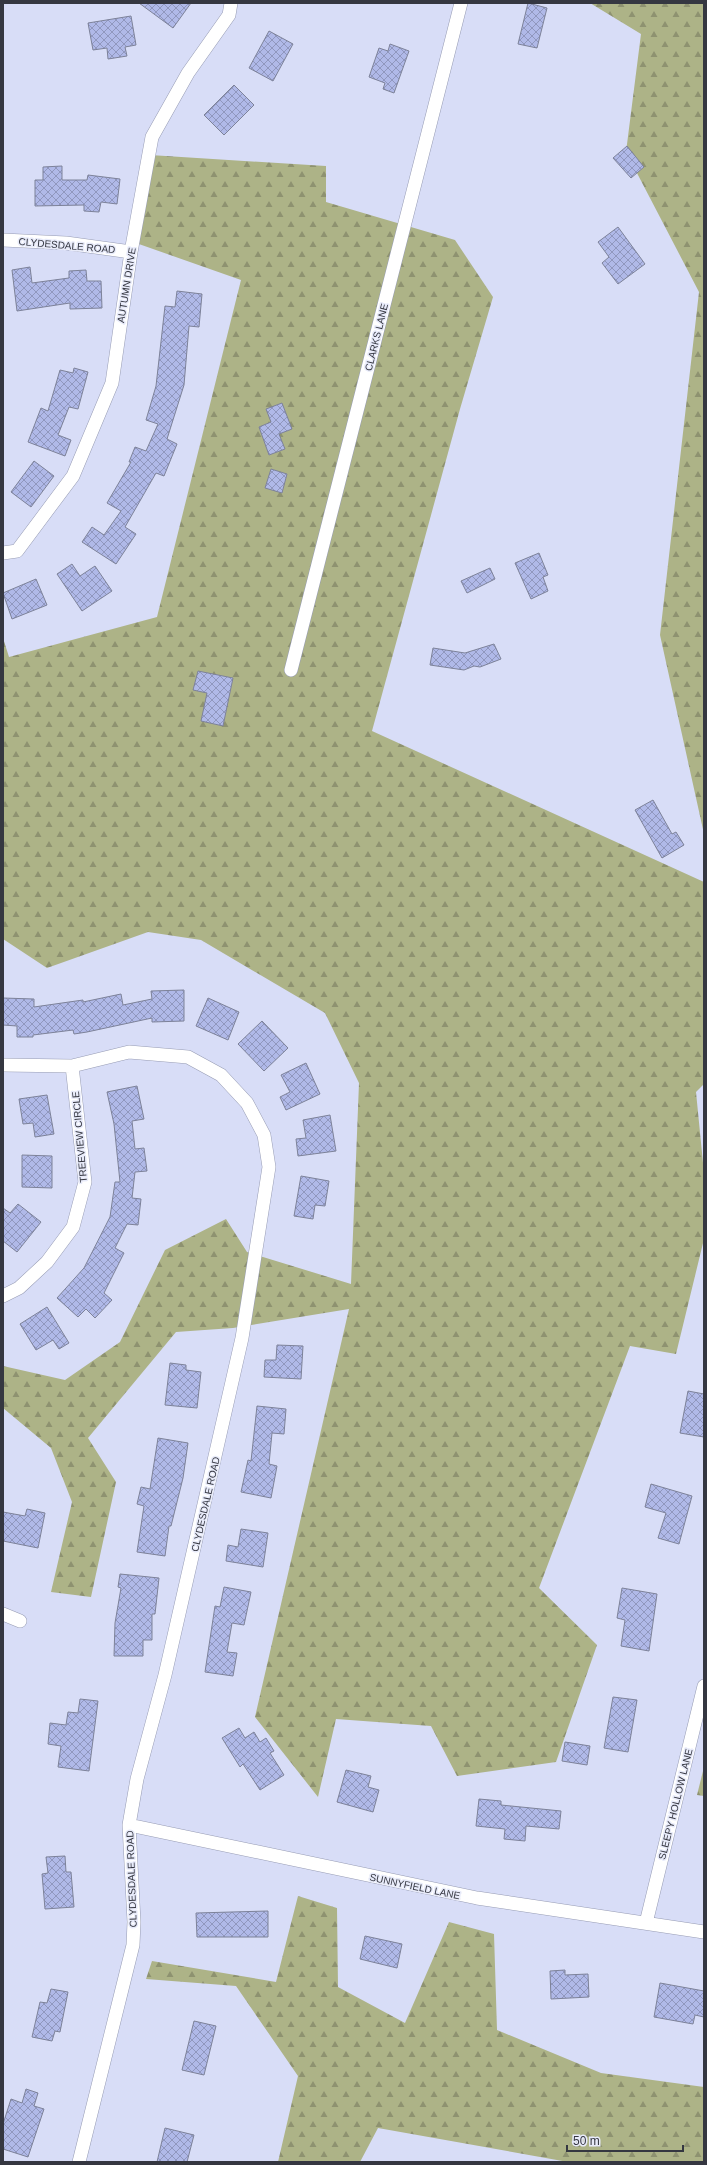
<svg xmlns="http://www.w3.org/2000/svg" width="707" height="2165" viewBox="0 0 707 2165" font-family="Arial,sans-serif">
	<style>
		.forest { fill: url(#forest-firs) }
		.building { fill: url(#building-cross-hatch); stroke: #7d8299 }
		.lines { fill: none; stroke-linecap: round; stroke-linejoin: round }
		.minor-casing { stroke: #979cb4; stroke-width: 14 }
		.minor { stroke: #fff; stroke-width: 13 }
		.labels { text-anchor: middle; stroke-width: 3; stroke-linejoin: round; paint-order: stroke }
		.street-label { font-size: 10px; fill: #353741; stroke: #e8ebfa }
	</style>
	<defs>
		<pattern id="forest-firs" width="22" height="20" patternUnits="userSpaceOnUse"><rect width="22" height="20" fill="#adb387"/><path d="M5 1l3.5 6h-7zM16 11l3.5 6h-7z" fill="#8e9270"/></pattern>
		<pattern id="building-cross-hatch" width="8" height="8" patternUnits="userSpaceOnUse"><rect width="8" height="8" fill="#b0b9e8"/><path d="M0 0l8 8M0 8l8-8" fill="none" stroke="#9097be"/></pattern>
	</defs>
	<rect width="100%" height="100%" fill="#d8ddf7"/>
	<path class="forest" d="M590,3H704V834L660,635L699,292L626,152L641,34Z
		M150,155L326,166V202L455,240L493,297L460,409L372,731L704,882V1084L696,1092L704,1173V1239L676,1354L630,1346L539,1588L597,1645L556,1762L457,1776L431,1726L336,1719L318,1797L255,1717L349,1309L233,1328L176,1332L88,1438L116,1482L91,1597L51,1592L72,1502L51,1448L3,1408V1366L65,1380L120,1342L165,1250L226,1219L247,1252L351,1284L359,1083L325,1013L201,940L148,932L47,968L3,939V638L9,657L157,617L241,280L136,243Z
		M704,1767V1796L697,1795Z
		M298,1896L337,1908L338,1987L405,2023L449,1922L494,1934L497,2030L601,2073L704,2087V2162H568L378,2128L360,2162H278L298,2076L236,1986L146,1979L152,1961L276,1982Z"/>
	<path class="building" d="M139,3H191L173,28Z
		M528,3L547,8L537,48L518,44Z
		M131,16L136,45L125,47L127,56L108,59L107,48L93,50L88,23Z
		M269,31L293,44L273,81L249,68Z
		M390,44L409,51L394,93L383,89L385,83L369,77L379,48L388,51Z
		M234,85L254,105L224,135L204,115Z
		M627,146L644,167L631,178L613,158Z
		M62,166V180H87L88,175L120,179L117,204L101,202L99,212L84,211V205L35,206V180H43V167Z
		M618,227L645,264L618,284L602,263L609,257L598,242Z
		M30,267L32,283L69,278V271L86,270L87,281H101L102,308L70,309V303L17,311L12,270Z
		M177,291L202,294L199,327L189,326L184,385L167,439L177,444L164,476L156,473L125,527L136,534L116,564L82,542L92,527L104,535L121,511L107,503L131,462H129L135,447L146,451L158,424L146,420L156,386L165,306L175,307Z
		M74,368L88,372L78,409L69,407L58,435L71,440L65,456L28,442L41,408L48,411L60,370L73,373Z
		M282,403L292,429L279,434L285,449L269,455L259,427L271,422L266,409Z
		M34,461L54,476L31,507L11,492Z
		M271,469L287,474L282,493L265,488Z
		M539,553L548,575L543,577L548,591L531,599L515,563Z
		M72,564L80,576L95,566L112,591L82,611L57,574Z
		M490,568L495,579L467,593L461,581Z
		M36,579L47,605L12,619L3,593Z
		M494,644L501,659L480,667L474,666L464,670L430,665L433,648L465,653Z
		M198,671L233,678L223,726L201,721L207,693L193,690Z
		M653,800L672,834L676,832L684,845L662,858L635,810Z
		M184,990V1021L152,1022V1018L87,1032L74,1034L73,1030L33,1035V1037H17V1026L3,1025V998L34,999V1007L83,1000V1002L121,994L123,1005L152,999L151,991Z
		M208,998L239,1012L228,1040L196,1026Z
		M262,1021L288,1048L264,1071L238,1044Z
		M306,1063L320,1094L286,1110L280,1097L290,1092L281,1075Z
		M137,1086L144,1119L132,1121L135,1149L144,1148L147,1171L135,1172L132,1198L141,1199L138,1225L127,1224L115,1248L124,1253L104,1293L112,1300L95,1318L86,1309L78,1317L57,1298L84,1268L110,1217L115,1182H120L114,1124L107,1092Z
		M47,1095L54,1134L35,1137L33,1123L23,1124L19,1099Z
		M330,1115L336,1151L298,1156L296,1139L306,1138L303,1120Z
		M22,1155L52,1156V1188L22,1187Z
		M301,1176L329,1181L325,1206L315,1205L313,1219L294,1216Z
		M18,1204L41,1222L17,1252L3,1241V1208L10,1213Z
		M47,1307L69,1343L59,1349L53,1340L36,1350L20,1324Z
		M277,1345L303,1346L301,1379L264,1377L265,1360H276Z
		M170,1363L186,1365V1370L201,1372L197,1408L165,1405Z
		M688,1391L704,1394V1437L680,1433Z
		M257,1406L286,1409L284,1434L272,1433L269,1464L277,1466L271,1498L241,1492L248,1460L251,1461Z
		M158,1438L188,1443L183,1478L171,1526H169L165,1556L137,1552L144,1506L137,1504L141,1487L150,1489Z
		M651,1484L692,1496L679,1544L658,1538L666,1513L645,1507Z
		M27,1509L45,1513L38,1548L3,1541V1512L25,1516Z
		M241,1529L268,1533L263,1567L226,1561L228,1545L238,1547Z
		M120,1574L159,1578L155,1614H152V1640H143V1656H114L115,1623L121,1588L118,1587Z
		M224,1587L251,1592L244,1625L232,1623L227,1652L237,1653L233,1676L205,1672L215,1606L220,1607Z
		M622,1588L657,1594L649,1651L621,1646L625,1620L617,1618Z
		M613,1697L637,1700L628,1752L604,1748Z
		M80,1699L98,1701L89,1771L58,1767L61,1746L48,1744L50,1723L66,1725L68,1712L78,1713Z
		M239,1728L245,1738L254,1732L260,1742L266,1738L274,1751L270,1753L284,1775L260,1790L243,1764L240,1767L222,1738Z
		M565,1742L590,1746L587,1765L562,1761Z
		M346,1770L371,1776L368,1787L379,1790L373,1812L337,1802Z
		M479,1799L501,1801V1805L561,1811L559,1829L526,1826L525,1841L504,1839L505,1829L476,1826Z
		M65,1856L66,1872H71L74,1907L45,1909L42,1874L48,1873L46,1857Z
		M268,1911V1937H197L196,1913Z
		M365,1936L402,1944L397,1968L360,1959Z
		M565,1970V1975L588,1974L589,1997L551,1999L550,1971Z
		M660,1983L704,1991V2017L695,2015L693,2024L654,2017Z
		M51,1989L68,1992L60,2032L55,2031L52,2041L32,2037L40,2002L47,2003Z
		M194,2021L216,2026L204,2075L182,2070Z
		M26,2089L38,2093L34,2106L44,2109L28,2157L3,2149V2124L11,2099L22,2103Z
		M165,2128L194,2135L187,2162H157Z"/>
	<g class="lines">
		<g class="minor-casing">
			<path id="minor" d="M3,240L66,243L131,252
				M3,553L17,551L73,476L112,383L131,252L152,137L188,73L229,15L231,3
				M291,670L461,3
				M3,1065L72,1066L129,1052L188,1057L221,1075L247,1103L264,1135L269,1167L242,1338L165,1675L137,1779L129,1825L134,1922L133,1945L79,2162
				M3,1296L19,1288L47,1262L73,1227L85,1182L72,1066
				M3,1614L20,1621
				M129,1825L477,1898L704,1932
				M646,1923L704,1686"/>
		</g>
		<use href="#minor" class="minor"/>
	</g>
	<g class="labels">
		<g class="street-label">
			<text transform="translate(67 245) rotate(5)" y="4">CLYDESDALE ROAD</text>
			<text transform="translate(126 285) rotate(-81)" y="4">AUTUMN DRIVE</text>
			<text transform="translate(376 337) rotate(-76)" y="4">CLARKS LANE</text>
			<text transform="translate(79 1137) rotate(-95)" y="4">TREEVIEW CIRCLE</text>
			<text transform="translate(205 1504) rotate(-77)" y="4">CLYDESDALE ROAD</text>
			<text transform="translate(675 1804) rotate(-76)" y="4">SLEEPY HOLLOW LANE</text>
			<text transform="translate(131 1879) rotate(-92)" y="4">CLYDESDALE ROAD</text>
			<text transform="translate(415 1886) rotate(12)" y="4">SUNNYFIELD LANE</text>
		</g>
	</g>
	<rect width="707" height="2165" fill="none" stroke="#353741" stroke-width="8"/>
	<path d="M567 2145v6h116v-6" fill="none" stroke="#353741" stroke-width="2"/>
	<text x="573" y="2145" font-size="12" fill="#353741" stroke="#e8ebfa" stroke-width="3" paint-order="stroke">50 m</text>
</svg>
